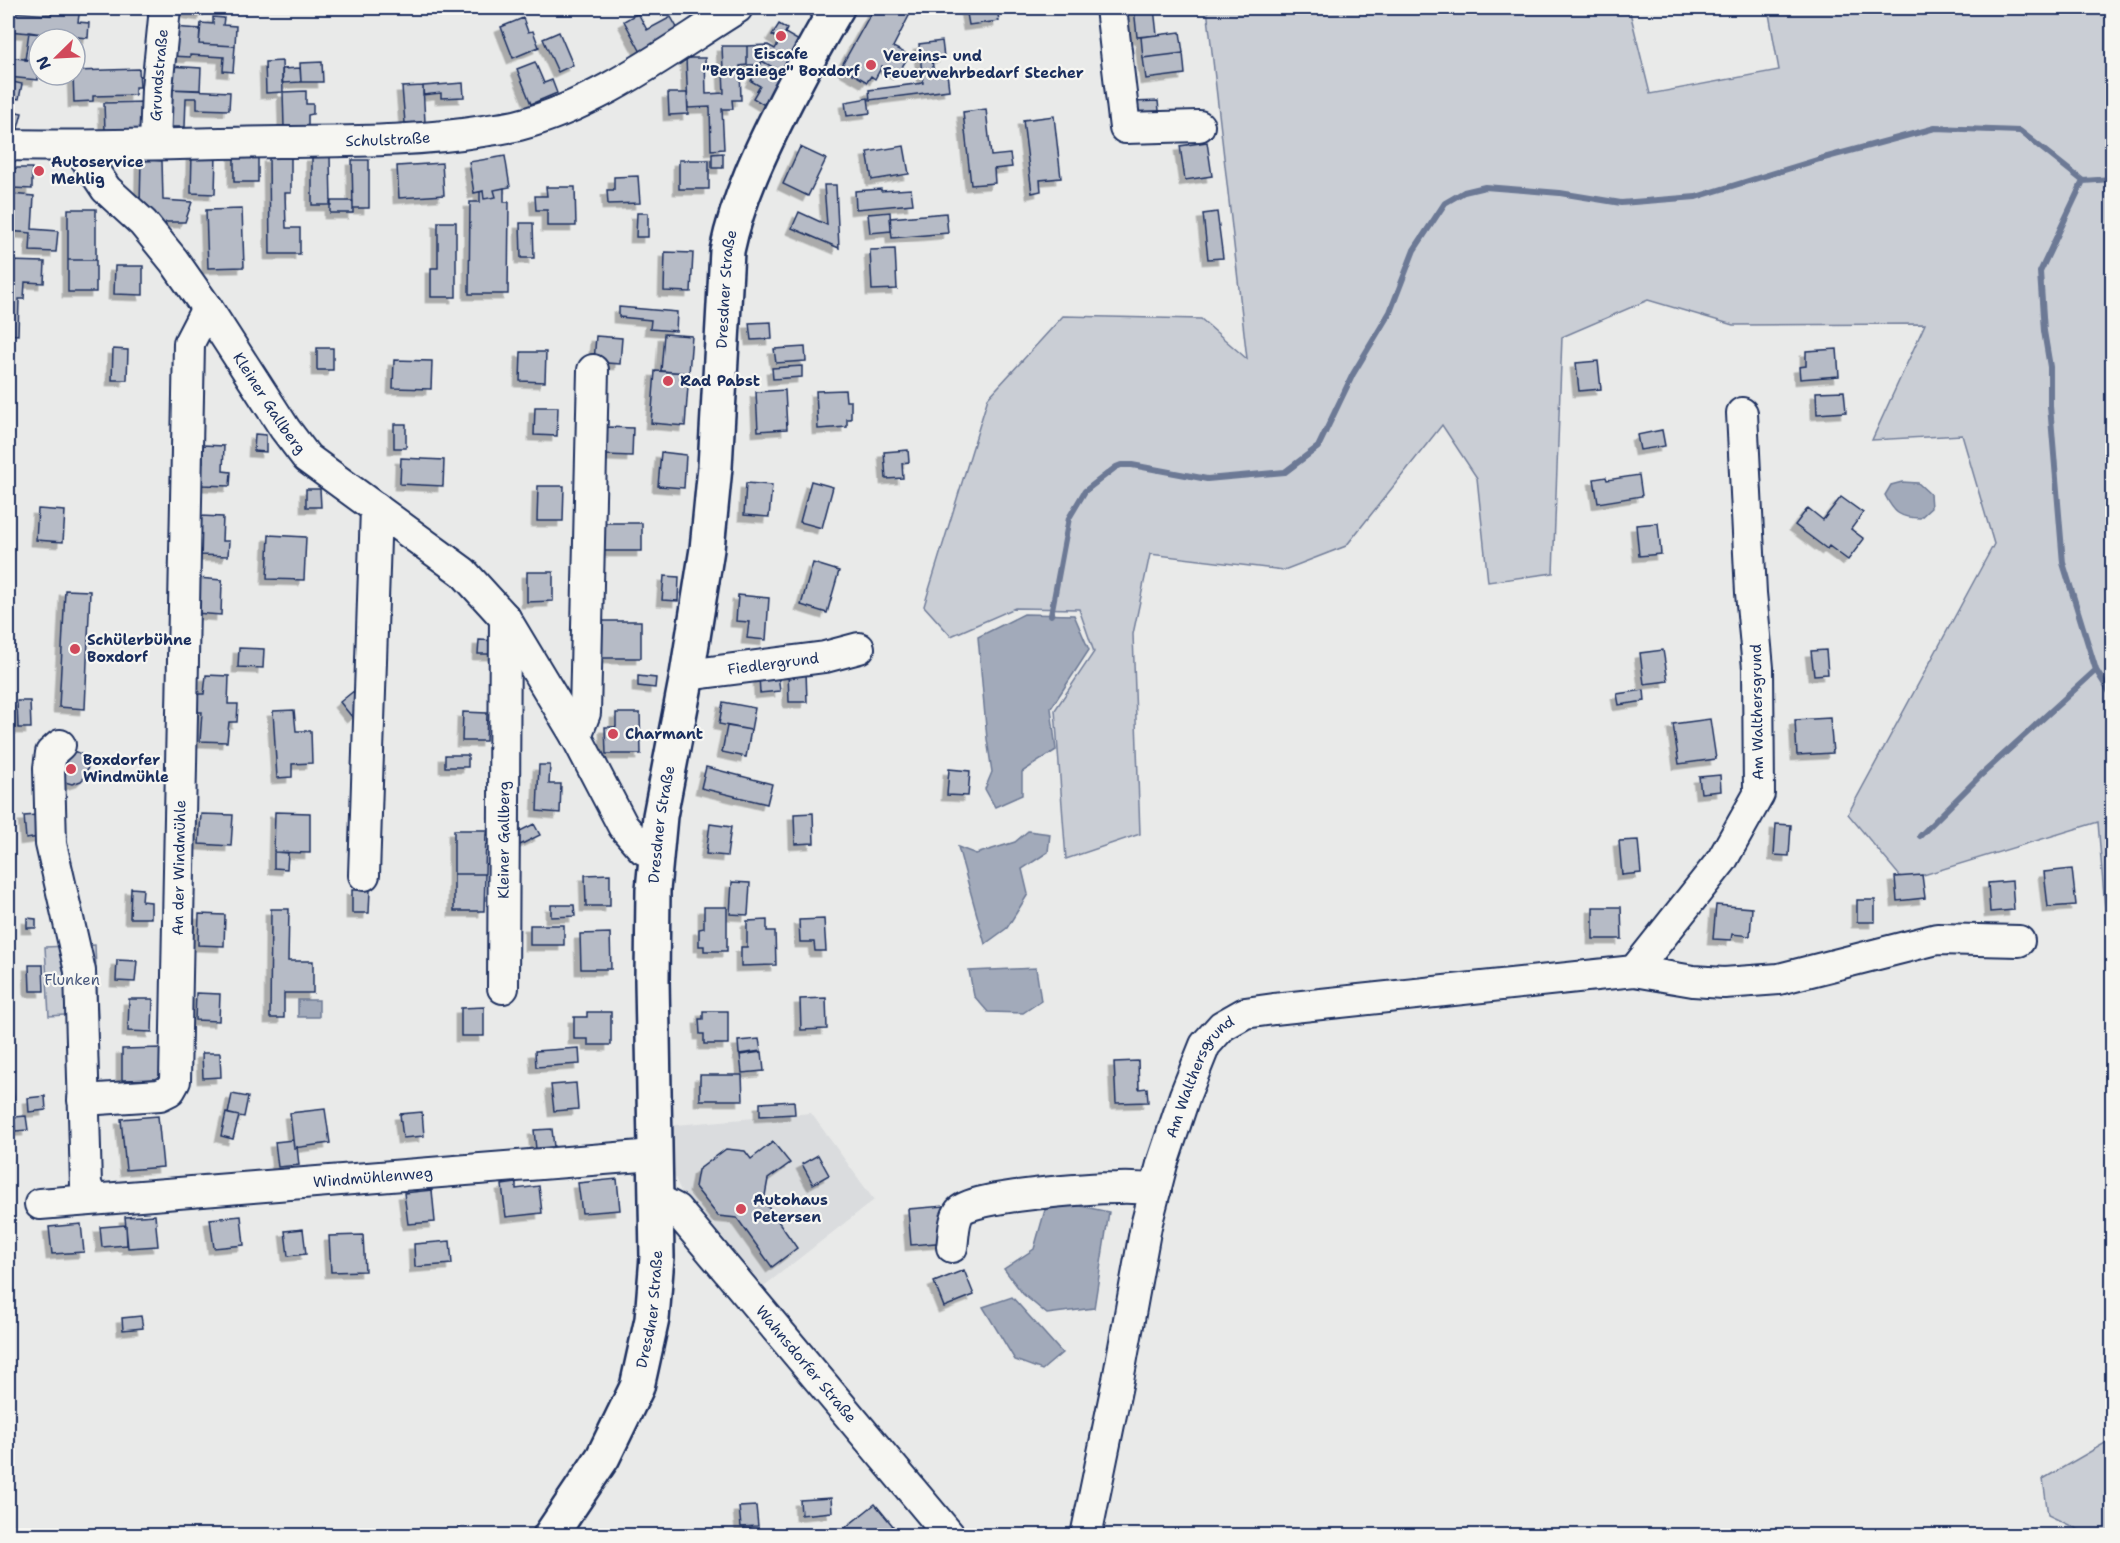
<svg xmlns="http://www.w3.org/2000/svg" width="2120" height="1543" viewBox="0 0 2120 1543" font-family="'Shantell Sans',sans-serif">
	<style>
		.built { fill: #dadcde }
		.green { fill: #caced5; stroke: #727e9a; stroke-width: 1.5 }
		.water { fill: #a2aaba; stroke: #6c7995; stroke-width: 1.5 }
		.lines { fill: none; stroke-linecap: round; stroke-linejoin: round }
		.stream { stroke: #6c7995; stroke-width: 6 }
		.building { fill: #b6bbc6; stroke: #1b2f5e; stroke-width: 1.5; filter: url(#shadow) }
		.minor-casing { stroke: #1b2f5e; stroke-width: 34 }
		.major-casing { stroke: #1b2f5e; stroke-width: 38 }
		.minor { stroke: #f6f6f2; stroke-width: 30 }
		.major { stroke: #f6f6f2; stroke-width: 33 }
		.poi-dot { fill: #d1495b; stroke: #f6f6f2; stroke-width: 2 }
		.labels { text-anchor: middle; stroke-width: 4.5; stroke-linejoin: round; paint-order: stroke }
		.poi-label { font-size: 15px; font-weight: bold; fill: #1b2f5e; stroke: #f6f6f2; text-anchor: start }
		.street-label { font-size: 15px; fill: #1b2f5e; stroke: #f6f6f2 }
		.park-label { font-size: 15px; fill: #47577c; stroke: #f6f6f2 }
	</style>
	<defs>
		<filter id="shadow"><feDropShadow dx="-5.5" dy="5.5" stdDeviation="0" flood-color="#0004"/></filter>
	</defs>
	<rect width="100%" height="100%" fill="#e9eae9"/>
	<filter id="ink" filterUnits="userSpaceOnUse"><feTurbulence type="fractalNoise" baseFrequency=".0167" numOctaves="2"/><feDisplacementMap in="SourceGraphic" scale="12" xChannelSelector="R" yChannelSelector="G"/><feConvolveMatrix kernelMatrix="1 2 1 2 8 2 1 2 1" color-interpolation-filters="sRGB"/></filter>
	<g filter="url(#ink)">
		<path class="built" d="M811,1113L874,1200L755,1293L684,1198L672,1171L665,1126Z"/>
		<path class="green" d="M1207,8H1629L1650,94L1779,70L1768,8H2112V997L2098,822L1904,881L1848,814L1994,544L1962,435L1872,440L1925,324L1733,325L1648,300L1562,337L1553,573L1488,582L1477,478L1442,425L1346,546L1284,570L1150,554L1133,634L1140,834L1066,859L1055,710L1094,652L1079,609L1015,608L951,636L924,606L988,398L1063,316L1201,319L1247,359Z
			M95,945L98,1017L81,1014L49,1016L45,947Z
			M2112,1439V1535H2090L2048,1515L2043,1479Z"/>
		<path class="water" d="M1902,482L1918,483L1930,494L1931,508L1920,518C1900,518 1894,513 1885,495L1891,485Z
			M1024,614L1074,615L1089,650L1051,708L1056,750L1022,772V795L995,807L985,789L992,772L987,739L978,637Z
			M1028,831L1050,834L1048,852L1022,869L1028,894L1007,928L985,944L958,847L976,854L1015,842Z
			M1036,968L1041,1001L1023,1013L988,1012L974,996L969,971Z
			M298,1000H319V1017H298Z
			M1071,1204L1109,1212L1094,1308L1047,1314L1023,1294L1004,1269L1034,1249L1045,1210Z
			M1012,1297L1062,1353L1042,1370L1015,1360L983,1307Z"/>
		<g class="lines">
			<path class="stream" d="M1051,615L1069,518L1085,491L1116,467L1121,465H1132L1207,479L1285,472L1318,447L1353,374L1390,312L1414,250L1445,203L1464,192L1485,187L1560,193L1621,203L1696,197L1820,159L1935,128L2020,131L2083,181
				M2096,670L2112,696
				M1920,836L1981,775L2096,670L2063,563L2050,406V367L2044,331L2040,272L2083,181L2112,179"/>
		</g>
		<path class="building" d="M52,8H80L78,22L89,23L88,38L8,31V12L51,15Z
			M183,8H204L203,15L183,12Z
			M874,8H917L911,12L893,47L909,55L898,74L882,66L875,79L871,76L867,82L841,67Z
			M966,8H997L999,21L969,25Z
			M1134,8H1154L1157,35L1137,37Z
			M638,13L647,30L671,17L680,33L642,54L624,21Z
			M213,17L224,18L223,25L236,26L235,46L199,44L201,23L213,24Z
			M523,18L528,32L533,31L539,47L513,58L501,27Z
			M779,24L787,29L785,33L801,42L783,73L762,61L760,65H747V46L768,45L775,49L780,40L772,35Z
			M172,27L200,29L199,44L235,46L233,72L223,71L224,57L190,55V57L170,56Z
			M29,32L56,36L55,39H39V61L25,60Z
			M559,32L573,65L558,72L543,39Z
			M1180,32L1183,53L1143,58L1141,37Z
			M942,41L944,57L932,59L934,75L947,73L949,90L870,100L869,90L923,83L919,44Z
			M722,46H747V65L740,66L741,100H732L733,109H722L724,149L711,150L710,107L688,108L686,58H705L706,94L724,93Z
			M1183,53L1185,74L1146,79L1143,58Z
			M8,57L39,61L38,80L8,77Z
			M282,61L283,92L266,93L265,62Z
			M762,61L783,73L766,106L753,98L760,86L751,81Z
			M322,62L323,82H301L300,63Z
			M535,62L544,83L552,80L557,93L531,104L517,69Z
			M169,66L201,68L200,90L168,89Z
			M300,68L301,82L282,83V69Z
			M139,69L140,87H135V95L93,96V101L74,102L73,75H75V71Z
			M8,81L22,84L19,99L8,97Z
			M463,83L464,97L441,98V93L423,95V86Z
			M423,86L425,122L405,123L402,87Z
			M168,89L230,92L229,110L197,109V98H186L185,127H167Z
			M306,91V104H313V114L308,115V126L284,127L283,92Z
			M668,93H687L688,114L669,115Z
			M868,98L870,113L847,116L845,102Z
			M1158,101L1160,120L1136,121L1134,102Z
			M145,102L141,130L105,131L104,103Z
			M986,109L991,156L1010,154L1012,167L994,169L995,183L971,185L963,112Z
			M8,110L22,113L17,132L8,130Z
			M1054,116L1061,178L1040,180L1041,191L1032,193L1023,120Z
			M1207,142L1212,176L1185,180L1180,146Z
			M904,146L909,174L872,180L867,152Z
			M800,147L826,159L808,196L783,184Z
			M723,153V168H712V154Z
			M192,154H216L215,194L191,193Z
			M234,154H258V182H234Z
			M312,156H330L331,205H312Z
			M505,156L510,187L494,190L496,197L484,199L483,191L474,193L469,162Z
			M269,157H291V193H285L286,228H300V254H270Z
			M141,159L162,161L163,200L192,202L185,222H166L165,228L140,208Z
			M352,160H369V208H353Z
			M679,160H709V189H679Z
			M442,163L444,195L399,198L397,166Z
			M14,168H32V189L13,188Z
			M638,176L640,203L608,204L607,190H614V177Z
			M824,185H836L839,248L792,228L799,212L827,225Z
			M546,187H575L576,226H547V210H536L535,196H547Z
			M504,188V202H509L508,294H469L470,202H480V192L483,191L484,199L496,197L494,190Z
			M881,189V191L911,189L913,204L856,209L855,191Z
			M10,194L34,196L32,229L58,231L56,252L30,251L31,233L8,231Z
			M330,201H353V213H330Z
			M68,209H96V260H68Z
			M242,209L244,267L208,268L206,210Z
			M890,212L891,231L870,233L868,214Z
			M1217,212L1223,258L1208,259L1203,214Z
			M637,213H648V237H636Z
			M946,213L948,233L892,238L890,218Z
			M438,222H456V297H431V268H438Z
			M520,223H533L534,258H521Z
			M895,249L897,289L872,290L870,250Z
			M665,252L693,253L691,292L664,291Z
			M68,260H96V292H68Z
			M8,261L45,262L44,283L25,282L24,299H19L18,335L8,334Z
			M115,266H143V295L114,294Z
			M619,307L677,312L676,331L650,329L651,320L619,317Z
			M771,322L772,339L751,340L749,323Z
			M664,334L692,336L689,373L661,371Z
			M596,336L622,338L620,364L594,362Z
			M805,347L806,361L776,363L774,349Z
			M317,348H333V370H317Z
			M113,349L128,350L127,380H112Z
			M1837,349L1839,376L1800,379L1799,367L1806,366V351Z
			M521,352H546L545,382L520,381Z
			M394,360L432,361L431,389L393,388Z
			M1598,361L1601,389L1579,391L1576,363Z
			M802,366V377L773,379L772,368Z
			M655,371L689,373L685,426L651,423Z
			M785,390L787,429L758,431L756,392Z
			M845,390L846,401H851V419H847V427L818,429L816,391Z
			M1844,391L1846,412L1817,414L1816,392Z
			M535,407H558L557,436L534,435Z
			M394,424H406V448H394Z
			M607,427L633,428L632,456L606,455Z
			M1662,430L1665,446L1640,450L1637,435Z
			M255,434L266,435V452L254,451Z
			M203,445L224,446L223,471L231,472L230,486L201,485L197,463H203Z
			M908,450L909,462L902,463L903,478L886,479L884,452Z
			M661,452L686,455L684,488L658,486Z
			M401,458L444,460L443,486L400,484Z
			M1639,475L1642,496L1598,503L1594,479L1606,477L1607,480Z
			M811,481L833,487L822,528L800,522Z
			M746,483L772,485L769,517L744,515Z
			M538,486H564L563,521H537Z
			M306,489H320L321,507H306Z
			M1841,497L1863,513L1851,529L1864,539L1848,560L1829,546L1827,549L1795,525L1808,508L1823,520Z
			M38,509L65,511L63,542L36,540Z
			M200,516L223,517L222,541H229L228,556L199,555Z
			M604,523H642V551H604Z
			M1658,523L1661,554L1639,556L1636,525Z
			M269,535L306,537L304,580L267,579Z
			M813,563L839,571L827,613L801,605Z
			M527,572H553V601L527,602Z
			M664,576L679,577L678,601L662,600Z
			M197,578L222,580L221,615L195,613Z
			M65,590L90,591L85,709L59,707Z
			M738,595L769,598L766,640L747,638L749,622L736,621Z
			M602,621H641V658H597Z
			M479,640L498,641L497,654H478Z
			M239,648L264,649L263,668L238,667Z
			M1663,650L1668,681L1644,684L1640,653Z
			M1826,650L1828,674L1814,675L1811,651Z
			M806,671L807,702H789L788,672Z
			M778,674L780,691L760,693L759,676Z
			M206,675L229,676L228,704H238L237,722H229L227,742L200,741L202,712H194L195,694H204Z
			M638,676L656,678L655,688L638,686Z
			M355,690L367,705L352,717L340,702Z
			M1644,690L1645,701L1619,705L1617,694Z
			M17,701H30L31,728H18Z
			M723,702L755,708L751,730L719,724Z
			M294,710L296,731H311L312,763L292,764V777L277,778L273,711Z
			M463,712L487,713L486,741H462Z
			M616,713H640L641,754H606L605,727H616Z
			M1830,718L1833,753L1797,755L1795,720Z
			M1710,719L1716,759L1679,764L1673,724Z
			M727,726L751,730L746,757L722,752Z
			M71,750L81,754L87,762L88,766L86,776L81,781L72,784L61,781L66,751Z
			M445,755H468V767H445Z
			M539,765H550L549,784H561L560,813L537,811Z
			M706,767L772,784L767,804L701,788Z
			M949,769L970,771L968,796L947,795Z
			M1720,775L1721,791L1701,793L1699,777Z
			M275,812L310,813V853L274,852Z
			M813,813L814,843L795,844L794,814Z
			M201,814L233,815L231,846L199,844Z
			M37,815L39,837L26,839L24,816Z
			M534,824L540,835L518,846V832Z
			M710,824L731,827L727,856L706,854Z
			M1776,824L1791,825L1789,856L1774,855Z
			M454,830H486L485,874H454Z
			M1638,840L1641,873L1622,875L1619,841Z
			M274,852L288,853L287,869L274,868Z
			M2072,869L2076,905L2048,907L2044,872Z
			M454,874H485L484,911H454Z
			M610,874V906H586L585,875Z
			M1922,875L1925,898L1897,901L1895,877Z
			M2012,881L2014,910L1990,912L1988,883Z
			M732,882L750,883L748,915L730,914Z
			M131,888L143,889L142,901L151,902V918H130Z
			M352,890H370L369,913H352Z
			M1857,900H1875V922H1857Z
			M551,905H574L575,916L551,917Z
			M1716,905L1752,908L1750,936L1732,934L1731,940L1713,939Z
			M704,907H727V951H704V946H699V929L704,928Z
			M1593,907H1621L1622,939H1593Z
			M271,909H289L288,961H313V993H284V1018H270Z
			M199,914L225,915L224,946L198,945Z
			M27,918L36,919V928H27Z
			M824,919L826,951H815L814,942H800L799,920Z
			M767,920V931H775L776,965L741,966V947H747V921Z
			M530,925H564V945H530Z
			M610,933L611,969H581L580,934Z
			M117,960L137,961L135,982L116,981Z
			M29,965H43L44,991H30Z
			M196,993L220,994L219,1021L195,1020Z
			M826,998L827,1029L801,1030L800,999Z
			M129,999H153L152,1032L128,1031Z
			M484,1007V1036H461V1008Z
			M703,1011H728V1044H704V1034H700L699,1019H703Z
			M587,1012H611V1045H588V1039H574V1017H587Z
			M759,1039L761,1051L739,1054L738,1041Z
			M161,1048V1079L122,1080V1049Z
			M579,1048L580,1064L536,1067L535,1051Z
			M762,1052L764,1071L742,1073L740,1055Z
			M202,1053H220L221,1077L203,1078Z
			M1138,1061L1139,1089L1147,1088L1148,1102L1116,1103L1114,1062Z
			M8,1071H11L14,1100L8,1101Z
			M700,1075H742L743,1100H700Z
			M576,1083L578,1109L554,1111L551,1085Z
			M232,1094L248,1097L244,1117L228,1114Z
			M45,1096L46,1110L29,1112L28,1098Z
			M794,1101L795,1114L760,1116V1103Z
			M325,1109L330,1143L294,1148L290,1113Z
			M422,1112L424,1136L403,1138L400,1114Z
			M226,1113L239,1116L233,1139L221,1136Z
			M26,1116L28,1130L15,1131L14,1117Z
			M158,1116L163,1167L126,1170L121,1119Z
			M552,1129L554,1147L536,1149L534,1130Z
			M293,1140L294,1148L297,1147L299,1165L278,1167L275,1142Z
			M773,1142L790,1163L768,1179L764,1201L797,1248L772,1267L737,1218L718,1216L695,1187L698,1170L726,1149L745,1151L751,1159Z
			M818,1155L829,1175L813,1184L802,1164Z
			M617,1179L620,1210L582,1213L578,1183Z
			M516,1183V1189L539,1186L542,1213L506,1217L502,1185Z
			M432,1190L435,1222L408,1224L404,1193Z
			M945,1206L948,1242L911,1245L908,1209Z
			M155,1215L158,1246L128,1248L125,1217Z
			M241,1216L244,1245L214,1248L210,1219Z
			M81,1224L84,1252L52,1254L49,1227Z
			M126,1225L127,1245L102,1247L100,1227Z
			M303,1229L306,1254L288,1256L285,1231Z
			M363,1235L365,1271L331,1272L329,1236Z
			M450,1241L452,1264L415,1267L414,1244Z
			M964,1270L974,1295L944,1307L934,1282Z
			M141,1316L143,1328L123,1330L122,1318Z
			M831,1498L832,1512L801,1515L800,1500Z
			M875,1504L893,1526L882,1536H851L845,1528Z
			M756,1506L758,1526L741,1527L739,1507Z"/>
		<g class="lines">
			<g class="minor-casing">
				<g id="minor">
					<path d="M1111,8L1125,128L1199,126"/>
					<path id="s1" d="M155,144L157,88L165,8"/>
					<path id="s2" d="M8,145C98,147 189,143 279,142C347,141 415,142 483,131C495,129 507,128 519,125C599,104 668,51 737,8"/>
					<path id="s3" d="M78,147L106,189L143,223L174,261L207,308L285,429L307,458L463,572L505,618L576,736L623,826L643,849L656,854"/>
					<path id="s4" d="M687,675L825,657L859,648"/>
					<path d="M576,736L585,713L593,370"/>
					<path d="M60,745L51,753L49,768L51,844L80,971L86,1185L93,1199"/>
					<path d="M364,875L376,508"/>
					<path d="M1634,971L1722,860L1759,794L1758,668L1751,593L1742,413"/>
					<path id="s5" d="M503,988L505,618"/>
					<path id="s6" d="M83,1100L160,1095L170,1090L175,1081L189,343L207,308"/>
					<path id="s7" d="M657,1199L676,1209L950,1536"/>
					<path id="s8" d="M40,1204L654,1155"/>
					<path d="M952,1247C954,1236 953,1220 960,1211C971,1196 1095,1188 1119,1188C1131,1187 1143,1189 1156,1189"/>
					<path id="s9" d="M1086,1536L1118,1380L1146,1226L1162,1164L1185,1095L1205,1045L1222,1026L1245,1013L1274,1009L1634,971L1693,981L1724,983L1779,979L1937,939L2019,941"/>
				</g>
			</g>
			<g class="major-casing">
				<g id="major">
					<path id="s10" d="M550,1536L603,1457L637,1387L652,1319L657,1257L652,980L653,890L660,816L687,675L707,549L715,467L727,251C738,198 761,150 786,101C802,70 819,38 837,8"/>
				</g>
			</g>
			<use href="#minor" class="minor"/>
			<use href="#major" class="major"/>
		</g>
	</g>
	<g class="poi-dot">
		<circle cx="781" cy="36" r="6"/>
		<circle cx="871" cy="65" r="6"/>
		<circle cx="39" cy="171" r="6"/>
		<circle cx="668" cy="381" r="6"/>
		<circle cx="75" cy="649" r="6"/>
		<circle cx="613" cy="734" r="6"/>
		<circle cx="71" cy="769" r="6"/>
		<circle cx="741" cy="1209" r="6"/>
	</g>
	<g class="labels">
		<g class="poi-label">
			<text x="781" y="59" text-anchor="middle">Eiscafe<tspan x="781" dy="17">"Bergziege" Boxdorf</tspan></text>
			<text x="883" y="61">Vereins- und<tspan x="883" dy="17">Feuerwehrbedarf Stecher</tspan></text>
			<text x="51" y="167">Autoservice<tspan x="51" dy="17">Mehlig</tspan></text>
			<text x="680" y="386">Rad Pabst</text>
			<text x="87" y="645">Schülerbühne<tspan x="87" dy="17">Boxdorf</tspan></text>
			<text x="625" y="739">Charmant</text>
			<text x="83" y="765">Boxdorfer<tspan x="83" dy="17">Windmühle</tspan></text>
			<text x="753" y="1205">Autohaus<tspan x="753" dy="17">Petersen</tspan></text>
		</g>
		<g class="street-label">
			<text dy="5" stroke="none"><textPath href="#s1" startOffset="69">Grundstraße</textPath></text>
			<text dy="5" stroke="none"><textPath href="#s2" startOffset="380">Schulstraße</textPath></text>
			<text dy="5" stroke="none"><textPath href="#s10" startOffset="1278">Dresdner Straße</textPath></text>
			<text dy="5" stroke="none"><textPath href="#s3" startOffset="321">Kleiner Gallberg</textPath></text>
			<text dy="5" stroke="none"><textPath href="#s4" startOffset="87">Fiedlergrund</textPath></text>
			<text transform="translate(1757 712) rotate(-91)" y="5">Am Walthersgrund</text>
			<text dy="5" stroke="none"><textPath href="#s10" startOffset="738">Dresdner Straße</textPath></text>
			<text dy="5" stroke="none"><textPath href="#s5" startOffset="148">Kleiner Gallberg</textPath></text>
			<text dy="5" stroke="none"><textPath href="#s6" startOffset="312">An der Windmühle</textPath></text>
			<text dy="5" stroke="none"><textPath href="#s9" startOffset="476">Am Walthersgrund</textPath></text>
			<text dy="5" stroke="none"><textPath href="#s8" startOffset="334">Windmühlenweg</textPath></text>
			<text dy="5" stroke="none"><textPath href="#s10" startOffset="252">Dresdner Straße</textPath></text>
			<text dy="5" stroke="none"><textPath href="#s7" startOffset="224">Wahnsdorfer Straße</textPath></text>
		</g>
		<g class="park-label">
			<text x="72" y="985">Flunken</text>
		</g>
	</g>
	<rect width="2120" height="1543" fill="none" stroke="#f6f6f2" stroke-width="30"/>
	<rect x="15" y="15" width="2090" height="1513" fill="none" stroke="#1b2f5e" stroke-width="2" filter="url(#ink)"/>
	<g transform="translate(57 57) rotate(246)"><circle r="28" fill="#f6f6f2" stroke="#9ea6b7" stroke-width="1.5"/>
	<path d="M0-4.5L10 22L0 15L-10 22Z" fill="#d1495b"/>
	<text y="-9" font-size="16" font-weight="bold" text-anchor="middle" fill="#1b2f5e">N</text>
	</g>
</svg>
